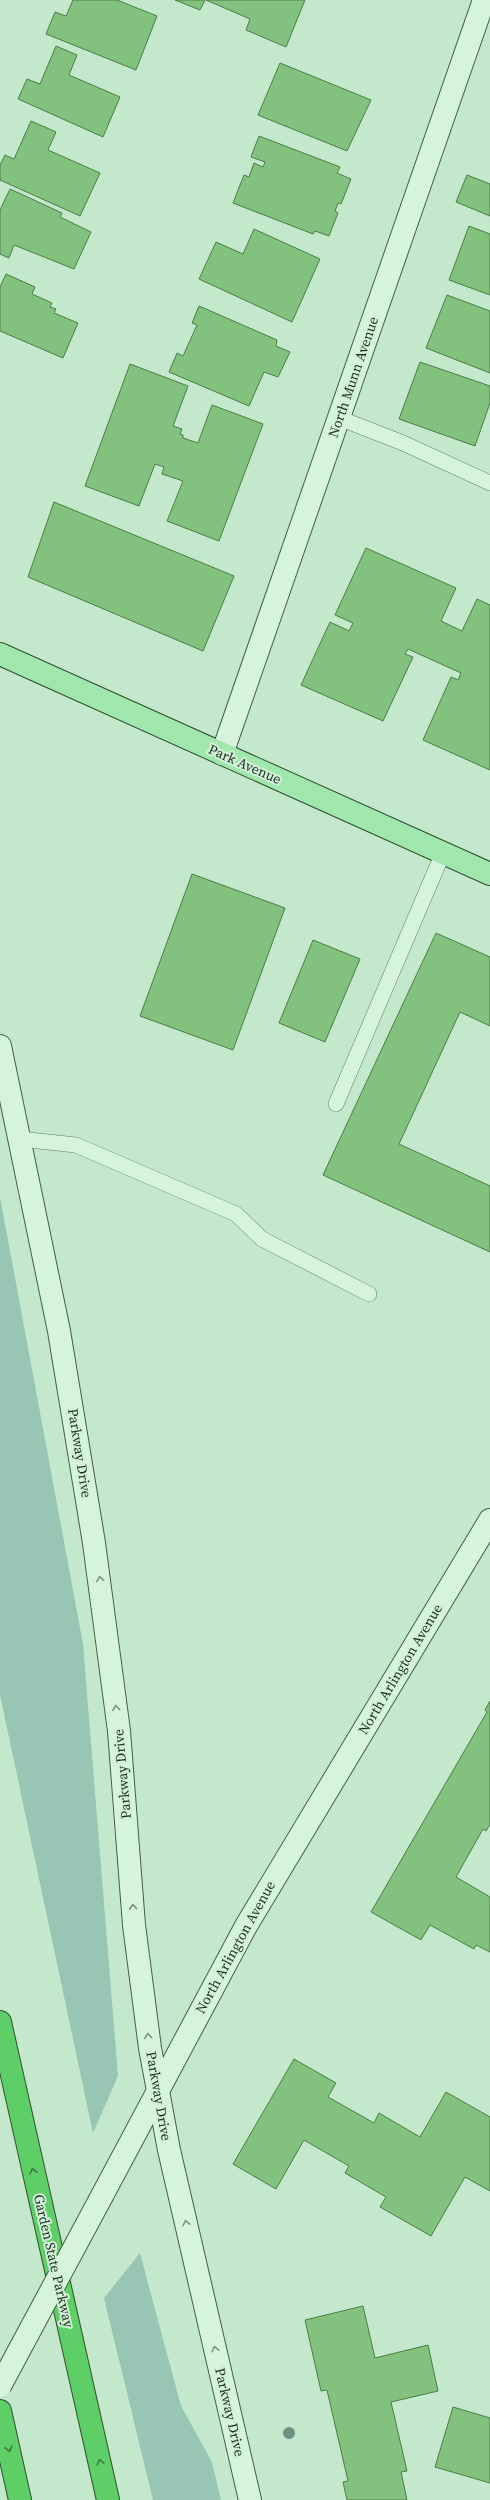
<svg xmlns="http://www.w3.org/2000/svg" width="490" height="2500" viewBox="0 0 490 2500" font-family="'Source Serif 4',serif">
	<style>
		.green { fill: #99c5b5 }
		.building { fill: #83c27e; stroke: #4a7d45 }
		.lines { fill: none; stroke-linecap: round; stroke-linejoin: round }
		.lane-casing { stroke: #5c815e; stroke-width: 16 }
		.secondary-casing { stroke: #406240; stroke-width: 24 }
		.primary-casing { stroke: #314f30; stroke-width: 24 }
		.highway-casing { stroke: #314f30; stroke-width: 24 }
		.lane { stroke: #d6f4dc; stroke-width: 15 }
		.secondary { stroke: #d6f4dc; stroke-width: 22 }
		.primary { stroke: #a0e7ae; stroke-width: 22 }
		.highway { stroke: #5ece66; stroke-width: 22 }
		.secondary-bridge-casing { stroke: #406240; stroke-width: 24; stroke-linecap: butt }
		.secondary-bridge { stroke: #d6f4dc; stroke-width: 22 }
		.tree { fill: #6e9281 }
		.oneway { stroke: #7a937e }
		.oneway2 { stroke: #3b783f }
		.labels { text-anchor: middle; stroke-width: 4; stroke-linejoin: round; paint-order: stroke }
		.street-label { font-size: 14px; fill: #1f321f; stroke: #d2f1d9 }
	</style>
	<rect width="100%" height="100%" fill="#c4e8cc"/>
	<path class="green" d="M0,1197L83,1644L118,2076L93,2133L0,1695Z
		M140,2253L181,2406L212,2462L221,2500H153L104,2298Z"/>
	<path class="building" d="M73,0H117L157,16L136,70L46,34L55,12L66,16Z
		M175,0H205L200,10Z
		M206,0H305L286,47L246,30L250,19Z
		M56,46L77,55L69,75L120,97L103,137L18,99L27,79L40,84Z
		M280,63L371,100L347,151L258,115Z
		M31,121L56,132L48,150L100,173L80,216L0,180V165L5,155L14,159Z
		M259,136L340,167L337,173L351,179L341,204L338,203L335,211L338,213L329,236L315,231L313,234L233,203L244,175L249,177L254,163L263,167L265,162L251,157Z
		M467,175L490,184V216L456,202Z
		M10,189L62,213L60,217L91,232L74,269L14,245L9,258L0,254V210Z
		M469,226L490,234V295L449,280Z
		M254,229L320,259L292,322L199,279L216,242L243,254Z
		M6,274L35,287L32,294L52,303L50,307L56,309L54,313L78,323L63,358L0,331V287Z
		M447,295L490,311V373L426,348Z
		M199,306L277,340L276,346L290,352L278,377L264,372L249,406L169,372L177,353L183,356L197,325L192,323Z
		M420,362L490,386V403L475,446L399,419Z
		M130,364L188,386L173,426L182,429L180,434L183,435V438L198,443L212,405L263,424L219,541L167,521L183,481L162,474L164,467L155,464L139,506L85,486Z
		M54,502L234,576L203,651L28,577Z
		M366,548L456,588L441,621L462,631L477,599L490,605V770L423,740L451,677L458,680L461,673L408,649L405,654L413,657L383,721L301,685L330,622L349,631L353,623L335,615Z
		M192,874L285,908L233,1050L140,1016Z
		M436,933L490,957V1026L460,1012L399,1144L490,1186V1252L323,1175Z
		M313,940L360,959L325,1042L279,1023Z
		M490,1701V1824L486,1831L483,1829L456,1877L490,1897V1952L476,1945L474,1949L430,1925L421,1940L371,1912L487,1712L485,1710Z
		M294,2059L336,2083L328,2097L374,2123L379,2113L420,2137L446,2092L490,2117V2191L465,2177L431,2236L380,2207L386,2197L345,2173L349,2166L304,2140L276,2189L233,2164Z
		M363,2306L375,2358L428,2345L438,2391L391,2402L407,2471L401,2472L407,2500H347L343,2482L348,2481L327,2390L321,2391L305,2320Z
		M453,2407L490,2418V2483L435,2467Z"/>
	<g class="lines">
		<g class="lane-casing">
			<path id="lane" d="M339,418L403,443L490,483
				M336,1104L443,853
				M20,1139L76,1145L236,1214L262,1239L369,1294"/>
		</g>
		<g class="secondary-casing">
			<path id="secondary" d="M222,754L484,0
				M0,1046L59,1331L94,1543L119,1731L134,1925L150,2048L169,2150L250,2500
				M103,2194L246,1926L490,1520"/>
		</g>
		<g class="primary-casing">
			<path id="primary" d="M0,654L490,874"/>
		</g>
		<g class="highway-casing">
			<path id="highway" d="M0,2022L108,2500
				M0,2411L20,2500"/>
		</g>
		<use href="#lane" class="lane"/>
		<use href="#secondary" class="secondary"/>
		<use href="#primary" class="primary"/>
		<use href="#highway" class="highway"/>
		<g class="secondary-bridge-casing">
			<path id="secondary-bridge" d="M0,2386L103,2194"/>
		</g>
		<use href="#secondary-bridge" class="secondary-bridge"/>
	</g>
	<circle class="tree" cx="289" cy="2433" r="6"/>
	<defs><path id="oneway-chevron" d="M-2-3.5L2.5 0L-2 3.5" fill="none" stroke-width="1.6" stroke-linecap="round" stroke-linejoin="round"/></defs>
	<g class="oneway">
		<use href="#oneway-chevron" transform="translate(100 1579) rotate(-98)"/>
		<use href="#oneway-chevron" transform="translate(116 1708) rotate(-97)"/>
		<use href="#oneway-chevron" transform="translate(133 1907) rotate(-94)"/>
		<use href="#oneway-chevron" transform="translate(148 2036) rotate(-98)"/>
		<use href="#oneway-chevron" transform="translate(186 2223) rotate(-103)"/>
		<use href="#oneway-chevron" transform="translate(215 2349) rotate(-103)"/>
	</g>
	<g class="oneway2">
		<use href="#oneway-chevron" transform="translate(33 2171) rotate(-103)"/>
		<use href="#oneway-chevron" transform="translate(9 2449) rotate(77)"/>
		<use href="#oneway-chevron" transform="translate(100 2462) rotate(-103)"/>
	</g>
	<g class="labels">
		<g class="street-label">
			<text transform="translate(353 377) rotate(-71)" y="5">North Munn Avenue</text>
			<text transform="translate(245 764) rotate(24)" y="5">Park Avenue</text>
			<text transform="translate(80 1453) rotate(81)" y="5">Parkway Drive</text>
			<text transform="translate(400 1669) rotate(-59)" y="5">North Arlington Avenue</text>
			<text transform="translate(122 1774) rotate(-95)" y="5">Parkway Drive</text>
			<text transform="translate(235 1947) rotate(-61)" y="5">North Arlington Avenue</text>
			<text transform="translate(159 2096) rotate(80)" y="5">Parkway Drive</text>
			<text transform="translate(54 2261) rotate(77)" y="5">Garden State Parkway</text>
			<text transform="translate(230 2412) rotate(77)" y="5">Parkway Drive</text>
		</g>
	</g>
</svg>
